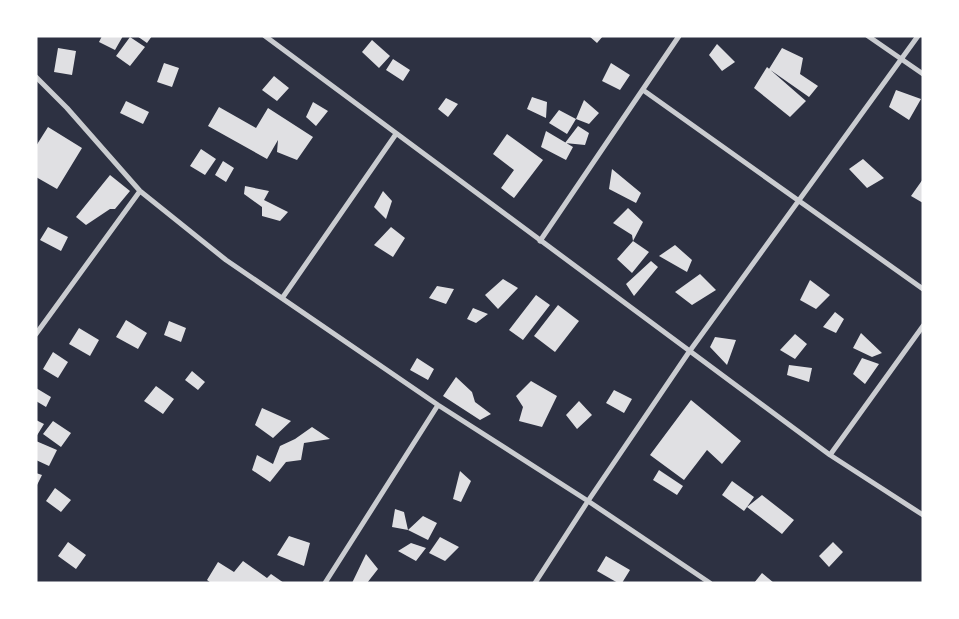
<svg xmlns="http://www.w3.org/2000/svg" width="959" height="619" viewBox="0 0 959 619" font-family="'IBM Plex Sans',sans-serif">
	<style>
		.building { fill: #e0e0e3 }
		.lines { fill: none; stroke-linecap: round; stroke-linejoin: round }
		.minor { stroke: #caccd0; stroke-width: 5 }
	</style>
	<rect width="100%" height="100%" fill="#2d3142"/>
	<path class="building" d="M102,36H123L115,50L99,42Z
		M137,36H152L147,43Z
		M589,36H603L597,43Z
		M130,37L145,47L130,66L116,56Z
		M372,40L390,56L379,68L362,52Z
		M717,44L735,62L722,71L709,55Z
		M58,48L76,51L72,75L54,72Z
		M782,48L803,58L800,74L818,86L809,97L769,69Z
		M393,59L410,70L403,81L386,70Z
		M164,63L179,68L172,87L157,82Z
		M611,63L630,75L620,90L602,81Z
		M767,67L806,101L790,117L754,88Z
		M274,76L289,88L277,101L262,90Z
		M896,90L921,99L909,120L889,107Z
		M532,97L547,102L546,118L527,109Z
		M446,98L458,104L448,117L438,109Z
		M584,100L599,113L589,124L576,119Z
		M126,101L149,112L143,124L120,113Z
		M313,102L328,111L316,126L306,117Z
		M219,107L256,128L268,108L313,137L297,160L277,152L278,140L267,159L208,126Z
		M559,110L576,119L567,134L549,123Z
		M578,126L589,133L585,145L565,143Z
		M48,127L82,148L57,189L36,177V146Z
		M546,131L573,147L566,160L541,147Z
		M507,134L543,160L514,198L501,188L514,170L493,154Z
		M201,149L216,159L205,175L190,166Z
		M863,159L884,178L867,188L849,169Z
		M223,161L234,168L226,182L215,175Z
		M612,169L641,193L636,203L609,189Z
		M110,175L130,191L115,209H110L86,225L76,217Z
		M923,179V203L911,196Z
		M245,186L269,191L264,200L288,212L280,221L262,216V207L244,194Z
		M383,191L392,201L386,219L374,207Z
		M628,208L643,222L633,241L632,235L613,223Z
		M48,227L68,237L61,251L40,240Z
		M391,227L405,238L393,257L374,245Z
		M633,241L649,252L632,273L617,259Z
		M675,245L692,260L687,272L659,256Z
		M651,261L658,267L634,296L626,284Z
		M700,274L716,290L692,305L675,292Z
		M503,279L518,288L498,309L485,295Z
		M810,280L830,295L816,309L800,300Z
		M437,286L454,289L446,304L429,298Z
		M536,295L550,305L523,340L509,330Z
		M558,305L579,321L555,352L534,336Z
		M473,308L488,314L476,323L467,319Z
		M835,312L844,319L836,333L823,327Z
		M126,320L147,333L138,349L116,337Z
		M169,321L186,328L181,342L164,335Z
		M79,328L99,340L90,356L69,344Z
		M861,333L882,353L872,357L853,348Z
		M795,334L807,344L795,359L780,350Z
		M715,337L736,340L727,365L710,347Z
		M53,352L68,362L58,378L43,369Z
		M417,358L434,369L428,380L410,370Z
		M862,358L879,364L865,384L853,374Z
		M789,365L812,368L809,382L787,375Z
		M192,371L205,382L198,390L185,380Z
		M456,377L472,392L475,402L491,414L480,420L443,396Z
		M531,381L557,396L542,427L519,421L523,407L516,396Z
		M156,386L174,399L163,414L144,401Z
		M36,388L51,397L46,407L36,401Z
		M614,390L632,399L624,413L606,403Z
		M691,400L741,441L722,464L707,450L684,480L650,455Z
		M579,401L592,415L577,429L566,415Z
		M262,408L291,421L273,438L255,425Z
		M36,420L44,424L36,437Z
		M53,421L71,433L61,447L43,434Z
		M312,427L330,439L304,443L301,460L286,462L270,482L252,470L257,455L273,464L280,446L295,439Z
		M36,441L57,450L49,466L36,460Z
		M659,470L683,486L677,495L653,480Z
		M460,471L471,481L461,502L453,499Z
		M36,473L42,475L36,487Z
		M732,481L754,497L747,507L762,495L794,520L782,534L747,507L744,511L722,495Z
		M55,488L71,500L61,512L46,501Z
		M395,509L404,512L408,530L392,527Z
		M423,516L437,523L428,540L408,530Z
		M289,536L310,543L304,566L277,555Z
		M440,537L459,547L445,561L429,553Z
		M68,542L86,555L76,569L58,556Z
		M833,542L843,552L829,567L819,556Z
		M411,543L426,548L416,561L398,551Z
		M366,554L378,569L367,583H352Z
		M606,556L630,570L622,583H618L597,571Z
		M243,561L267,578L271,574L284,583H211L207,580L218,562L234,572Z
		M762,573L774,583H754Z"/>
	<g class="lines">
		<path class="minor" d="M265,36L830,455L923,515
			M868,36L923,74
			M36,77L67,108L140,191L226,260L438,405L588,501L710,583
			M643,90L923,289
			M540,241L679,36
			M283,297L396,134
			M36,334L140,191
			M830,455L923,326
			M325,583L438,405
			M535,583L588,501L689,352L918,36"/>
	</g>
	<rect width="959" height="619" fill="none" stroke="#ffffff" stroke-width="75"/>
</svg>
